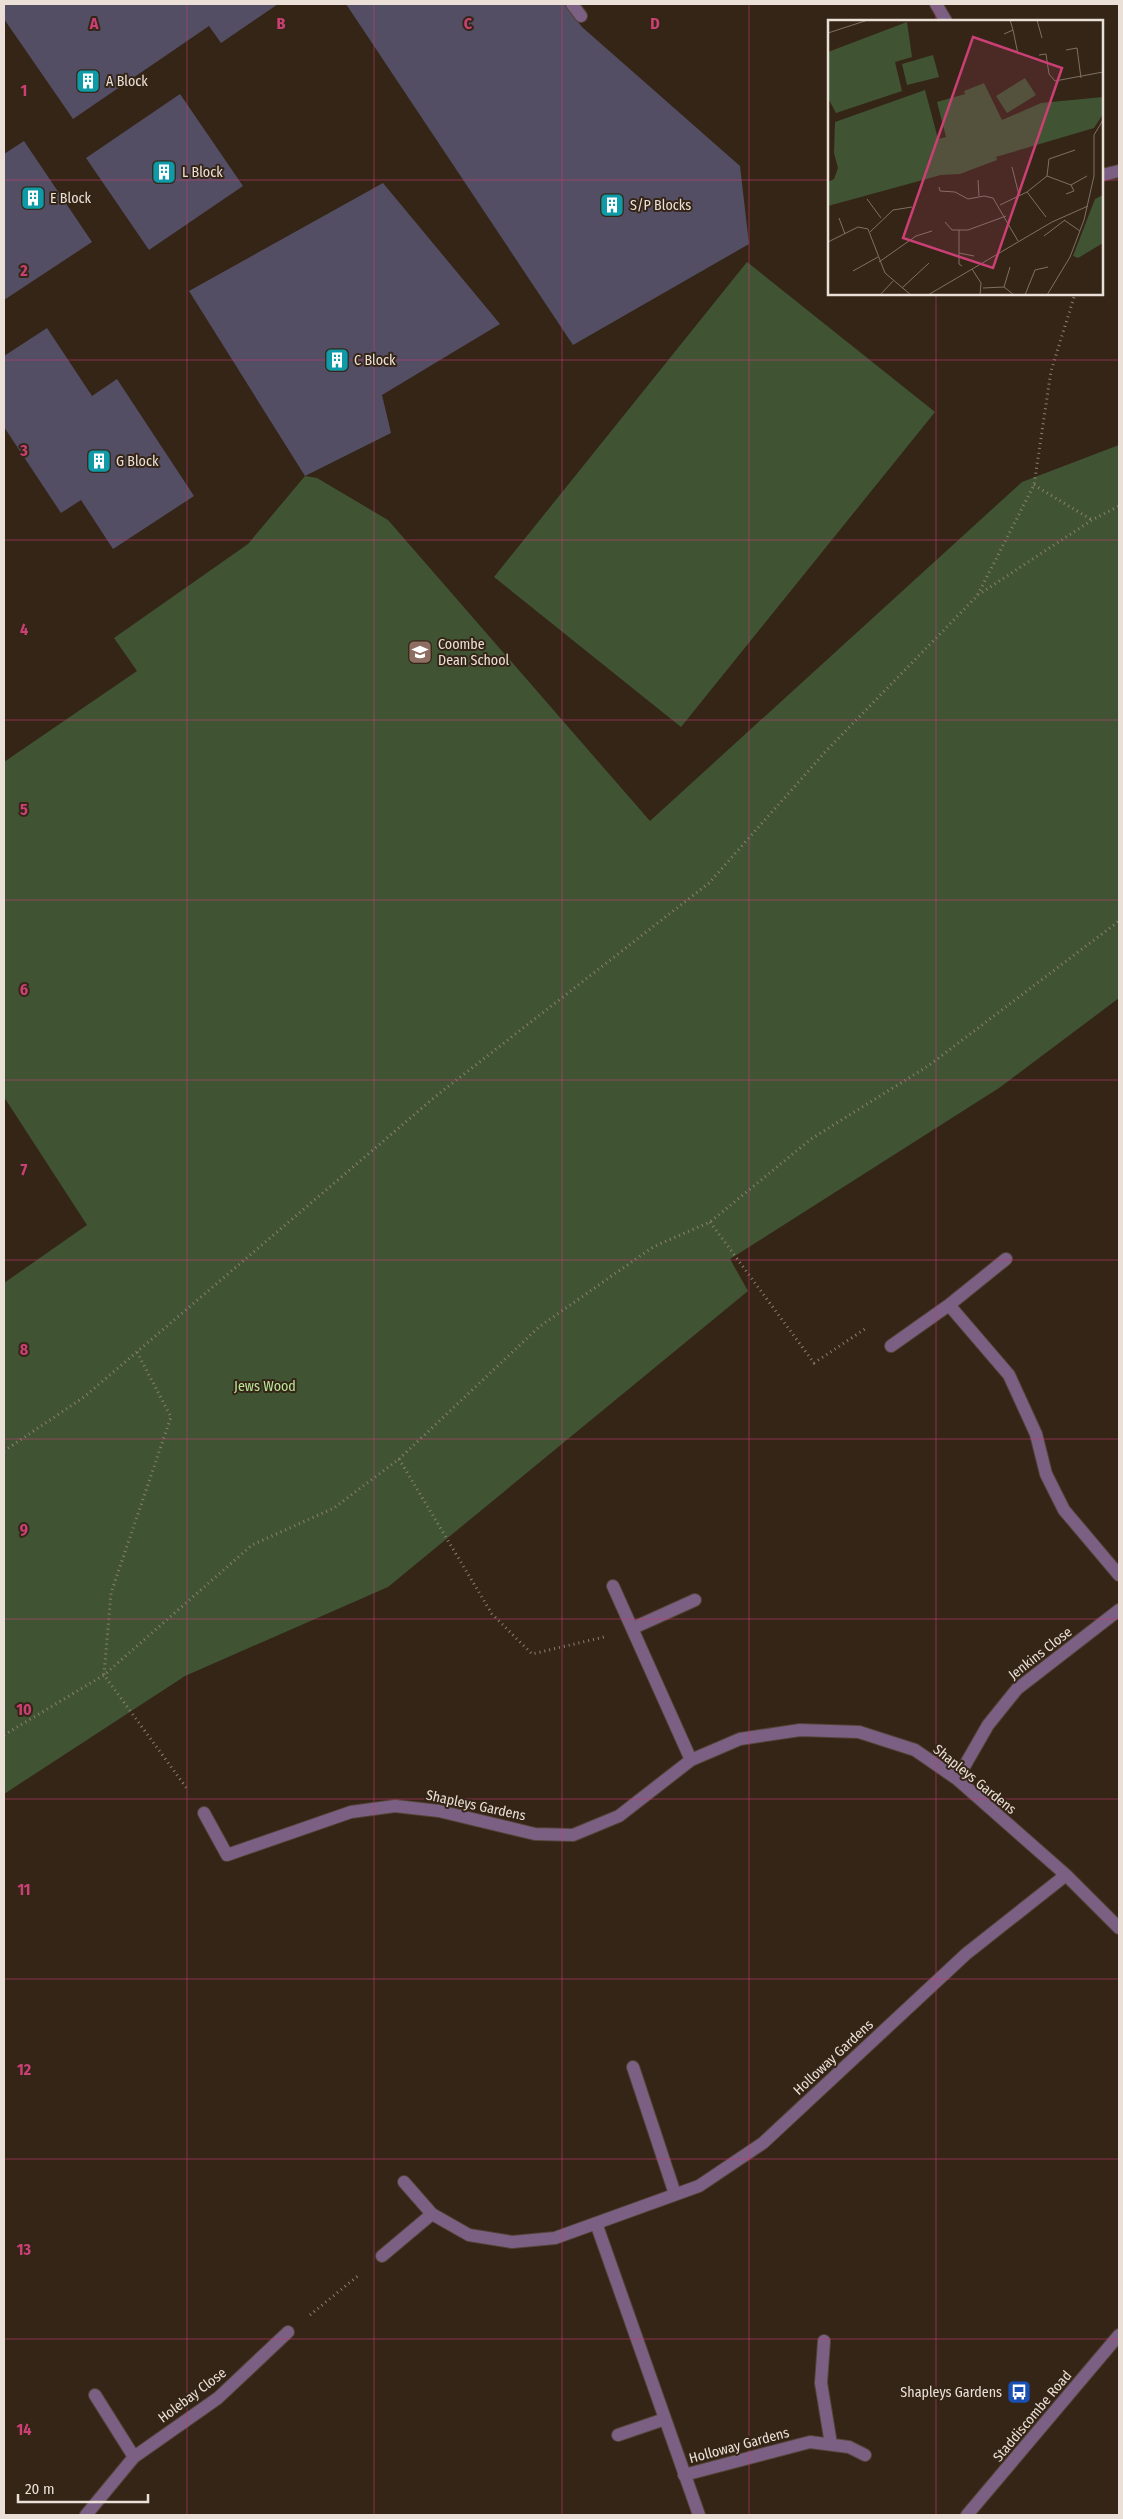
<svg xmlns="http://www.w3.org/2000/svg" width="1123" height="2519" viewBox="0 0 1123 2519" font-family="'Fira Sans Condensed',sans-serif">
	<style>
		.green { fill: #405433 }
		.building { fill: #534e63 }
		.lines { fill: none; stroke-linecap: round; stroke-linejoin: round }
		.lane-casing { stroke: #524336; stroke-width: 14 }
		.street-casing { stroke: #524336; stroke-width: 14 }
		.path { stroke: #8d7f73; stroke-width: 3; stroke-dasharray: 1 4; stroke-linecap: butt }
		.lane { stroke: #7b6084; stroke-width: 12 }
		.street { stroke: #7b6084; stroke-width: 12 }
		.grid { fill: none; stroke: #ca4074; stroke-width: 1; stroke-opacity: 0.55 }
		.labels { text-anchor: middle; stroke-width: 4; stroke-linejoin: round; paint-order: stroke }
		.poi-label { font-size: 14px; fill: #ebe0d7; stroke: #352517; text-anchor: start }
		.park-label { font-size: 14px; fill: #b8e699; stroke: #352517 }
		.street-label { font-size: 14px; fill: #ebe0d7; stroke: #352517 }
		.inset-road { fill: none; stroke: #7e7064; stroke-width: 1 }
		.view { fill: #ca4074; fill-opacity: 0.15; stroke: #ca4074; stroke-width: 2.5 }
		.inset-edge { fill: none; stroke: #ebe0d7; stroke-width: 2.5 }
		.grid-label { font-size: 16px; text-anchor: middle; font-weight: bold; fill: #ca4074; stroke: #352517; stroke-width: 4; stroke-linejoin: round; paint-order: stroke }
	</style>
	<rect width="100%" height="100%" fill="#352517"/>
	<path class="green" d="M747,262L935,412L681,727L494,577Z
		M1119,445V998L999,1088L730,1259L748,1291L388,1587L185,1676L4,1794V1283L87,1225L4,1097V762L137,671L114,638L248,544L305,476L317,478L388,520L650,821L1022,482Z"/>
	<path class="building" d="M4,4H278L221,43L209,26L73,119L4,19Z
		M346,4H564L582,27L740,166L749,244L573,345Z
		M180,94L243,186L149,250L86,158Z
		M24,141L92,242L4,300V154Z
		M383,183L500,324L382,395L391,433L305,476L189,291Z
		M47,328L92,396L117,379L194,496L113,549L81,500L61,513L4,427V356Z"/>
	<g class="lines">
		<g class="lane-casing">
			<path id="lane" d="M572,4L581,16
				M633,2067L675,2194"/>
		</g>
		<g class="street-casing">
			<path id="street" d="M936,4L946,21
				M1102,175L1119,171
				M949,1305L1009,1375L1036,1434L1046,1474L1064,1510L1119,1575
				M891,1346L949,1305L1006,1259
				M613,1586L691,1760
				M633,1628L695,1600
				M957,1779L988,1725L1017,1689L1119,1610
				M204,1813L227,1855L351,1812L395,1806L439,1811L535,1834L573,1835L619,1816L691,1760L740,1739L800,1730L859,1732L915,1750L957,1779L1066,1875L1119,1928
				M404,2182L432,2214L469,2235L512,2242L555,2238L699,2186L763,2143L966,1954L1066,1875
				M596,2223L699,2515
				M382,2256L432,2214
				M824,2341L821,2383L831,2444
				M95,2395L134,2457
				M618,2435L665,2419
				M684,2475L810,2442L849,2447L865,2455
				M86,2515L134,2457L218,2398L288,2332
				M967,2515L1119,2335"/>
		</g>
		<path class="path" d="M1034,485L1092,520
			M978,595L1092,520L1119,506
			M710,1222L814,1363L865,1329
			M137,1352L171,1417L111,1593L104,1675L188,1790
			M4,1451L84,1397L436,1096L709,883L826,751L977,596L1034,485L1051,371L1075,294
			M399,1459L492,1614L532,1654L604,1637
			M4,1735L104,1675L252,1545L334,1508L399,1459L539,1327L653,1247L710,1222L811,1139L928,1066L1119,921
			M310,2315L359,2275"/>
		<use href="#lane" class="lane"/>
		<use href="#street" class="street"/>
	</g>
	<path class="grid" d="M187,4V2515M374,4V2515M562,4V2515M749,4V2515M936,4V21M4,180H829M1102,180H1119M936,294V2515M4,360H1119M4,540H1119M4,720H1119M4,900H1119M4,1080H1119M4,1260H1119M4,1439H1119M4,1619H1119M4,1799H1119M4,1979H1119M4,2159H1119M4,2339H1119"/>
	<defs>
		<g id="building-square" transform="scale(1.25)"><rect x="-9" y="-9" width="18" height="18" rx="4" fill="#0f9aa8" stroke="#352517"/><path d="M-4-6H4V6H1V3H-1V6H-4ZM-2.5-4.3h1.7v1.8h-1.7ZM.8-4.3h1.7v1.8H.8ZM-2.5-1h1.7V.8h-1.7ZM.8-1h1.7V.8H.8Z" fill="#fff"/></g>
		<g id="school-square" transform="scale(1.25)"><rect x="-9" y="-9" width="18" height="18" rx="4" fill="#8d6e63" stroke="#352517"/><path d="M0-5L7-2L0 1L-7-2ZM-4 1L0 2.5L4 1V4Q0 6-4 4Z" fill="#fff"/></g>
		<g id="bus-square" transform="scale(1.25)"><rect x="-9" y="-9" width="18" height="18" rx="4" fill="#1a4fb4" stroke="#352517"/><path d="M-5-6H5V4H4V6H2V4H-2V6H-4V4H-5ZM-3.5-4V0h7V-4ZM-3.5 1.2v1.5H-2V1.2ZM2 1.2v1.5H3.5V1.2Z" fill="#fff"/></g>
	</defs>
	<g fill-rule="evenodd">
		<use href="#building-square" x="88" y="81"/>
		<use href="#building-square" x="164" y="172"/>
		<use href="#building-square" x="33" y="198"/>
		<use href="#building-square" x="612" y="205"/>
		<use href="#building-square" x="337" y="360"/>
		<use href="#building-square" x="99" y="461"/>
		<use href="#school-square" x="420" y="652"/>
		<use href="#bus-square" x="1019" y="2392"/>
	</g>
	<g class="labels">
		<g class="poi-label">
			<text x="106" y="86">A Block</text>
			<text x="182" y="177">L Block</text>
			<text x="50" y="203">E Block</text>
			<text x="630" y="210">S/P Blocks</text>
			<text x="354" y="365">C Block</text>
			<text x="116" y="466">G Block</text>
			<text x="438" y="649">Coombe<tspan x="438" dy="16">Dean School</tspan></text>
			<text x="1002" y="2397" text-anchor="end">Shapleys Gardens</text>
		</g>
		<g class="park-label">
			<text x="265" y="1391">Jews Wood</text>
		</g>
		<g class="street-label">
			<text transform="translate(1040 1653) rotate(-38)" y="5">Jenkins Close</text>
			<text transform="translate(975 1779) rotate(39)" y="5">Shapleys Gardens</text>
			<text transform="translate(476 1805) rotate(12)" y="5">Shapleys Gardens</text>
			<text transform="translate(833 2057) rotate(-43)" y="5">Holloway Gardens</text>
			<text transform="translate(192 2395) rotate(-37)" y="5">Holebay Close</text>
			<text transform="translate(1032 2416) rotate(-50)" y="5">Staddiscombe Road</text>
			<text transform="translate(739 2445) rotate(-15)" y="5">Holloway Gardens</text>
		</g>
	</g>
	<g transform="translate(828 20)">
		<rect width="275" height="275" fill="#352517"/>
		<path d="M79,2L84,37L67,42L74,71L8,93L0,78V32ZM105,35L111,57L79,65L74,44ZM197,58L208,75L179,93L168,76ZM156,63L174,100L213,83L275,77V94L266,108L168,137L169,140L132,154L113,155L0,186V162L6,159L10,148L6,133L7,102L97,70L110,119L118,117L109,82L137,74L136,71ZM275,175V223L250,238L245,236L267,179Z" fill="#405433"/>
		<path class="inset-road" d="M209,0L214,18M185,10L190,34M0,13L40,0M176,14L185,10L182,0M238,30L249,28L253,58M211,35L218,34L221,54L227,61L275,52M184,147L191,175M219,156L243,165L246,171L238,174M150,160L151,176M243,165L259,156M111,167L112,171L127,172L140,179L156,176L165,178L190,221M199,172L218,197M39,179L53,198M172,185L199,172L219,156L221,139L247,130M11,198L17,214M236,200L252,211M117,202L124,210H140L178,196M131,210V244L134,246M42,212L65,190L84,187M216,216L237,200M0,222L30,207L40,209L57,253L83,275M131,233L146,236M51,242L88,216L104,211M144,249L153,263L152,275M25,251L50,237M176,267L182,247M74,268L101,243M155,268L176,267L186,275M52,275L65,261M100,275L224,202L260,186M197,275L207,250L220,247M219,275L242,237L256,200L266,156V115L275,100"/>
		<path class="view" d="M145,17L234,48L165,248L75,218Z"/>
		<rect width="275" height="275" class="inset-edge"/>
	</g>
	<g class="grid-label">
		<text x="94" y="29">A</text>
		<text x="281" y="29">B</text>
		<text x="468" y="29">C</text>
		<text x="655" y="29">D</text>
		<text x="24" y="96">1</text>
		<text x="24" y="276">2</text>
		<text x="24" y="456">3</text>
		<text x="24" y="635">4</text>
		<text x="24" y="815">5</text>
		<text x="24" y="995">6</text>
		<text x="24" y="1175">7</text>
		<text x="24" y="1355">8</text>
		<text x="24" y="1535">9</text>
		<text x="24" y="1715">10</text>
		<text x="24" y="1895">11</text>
		<text x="24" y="2075">12</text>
		<text x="24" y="2255">13</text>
		<text x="24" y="2435">14</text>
	</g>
	<rect width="1123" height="2519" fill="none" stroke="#ebe0d7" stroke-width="10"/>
	<path d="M18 2494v8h130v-8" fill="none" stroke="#ebe0d7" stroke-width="2.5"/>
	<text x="25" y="2494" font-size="15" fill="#ebe0d7" stroke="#352517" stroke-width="4" paint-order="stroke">20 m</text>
</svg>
